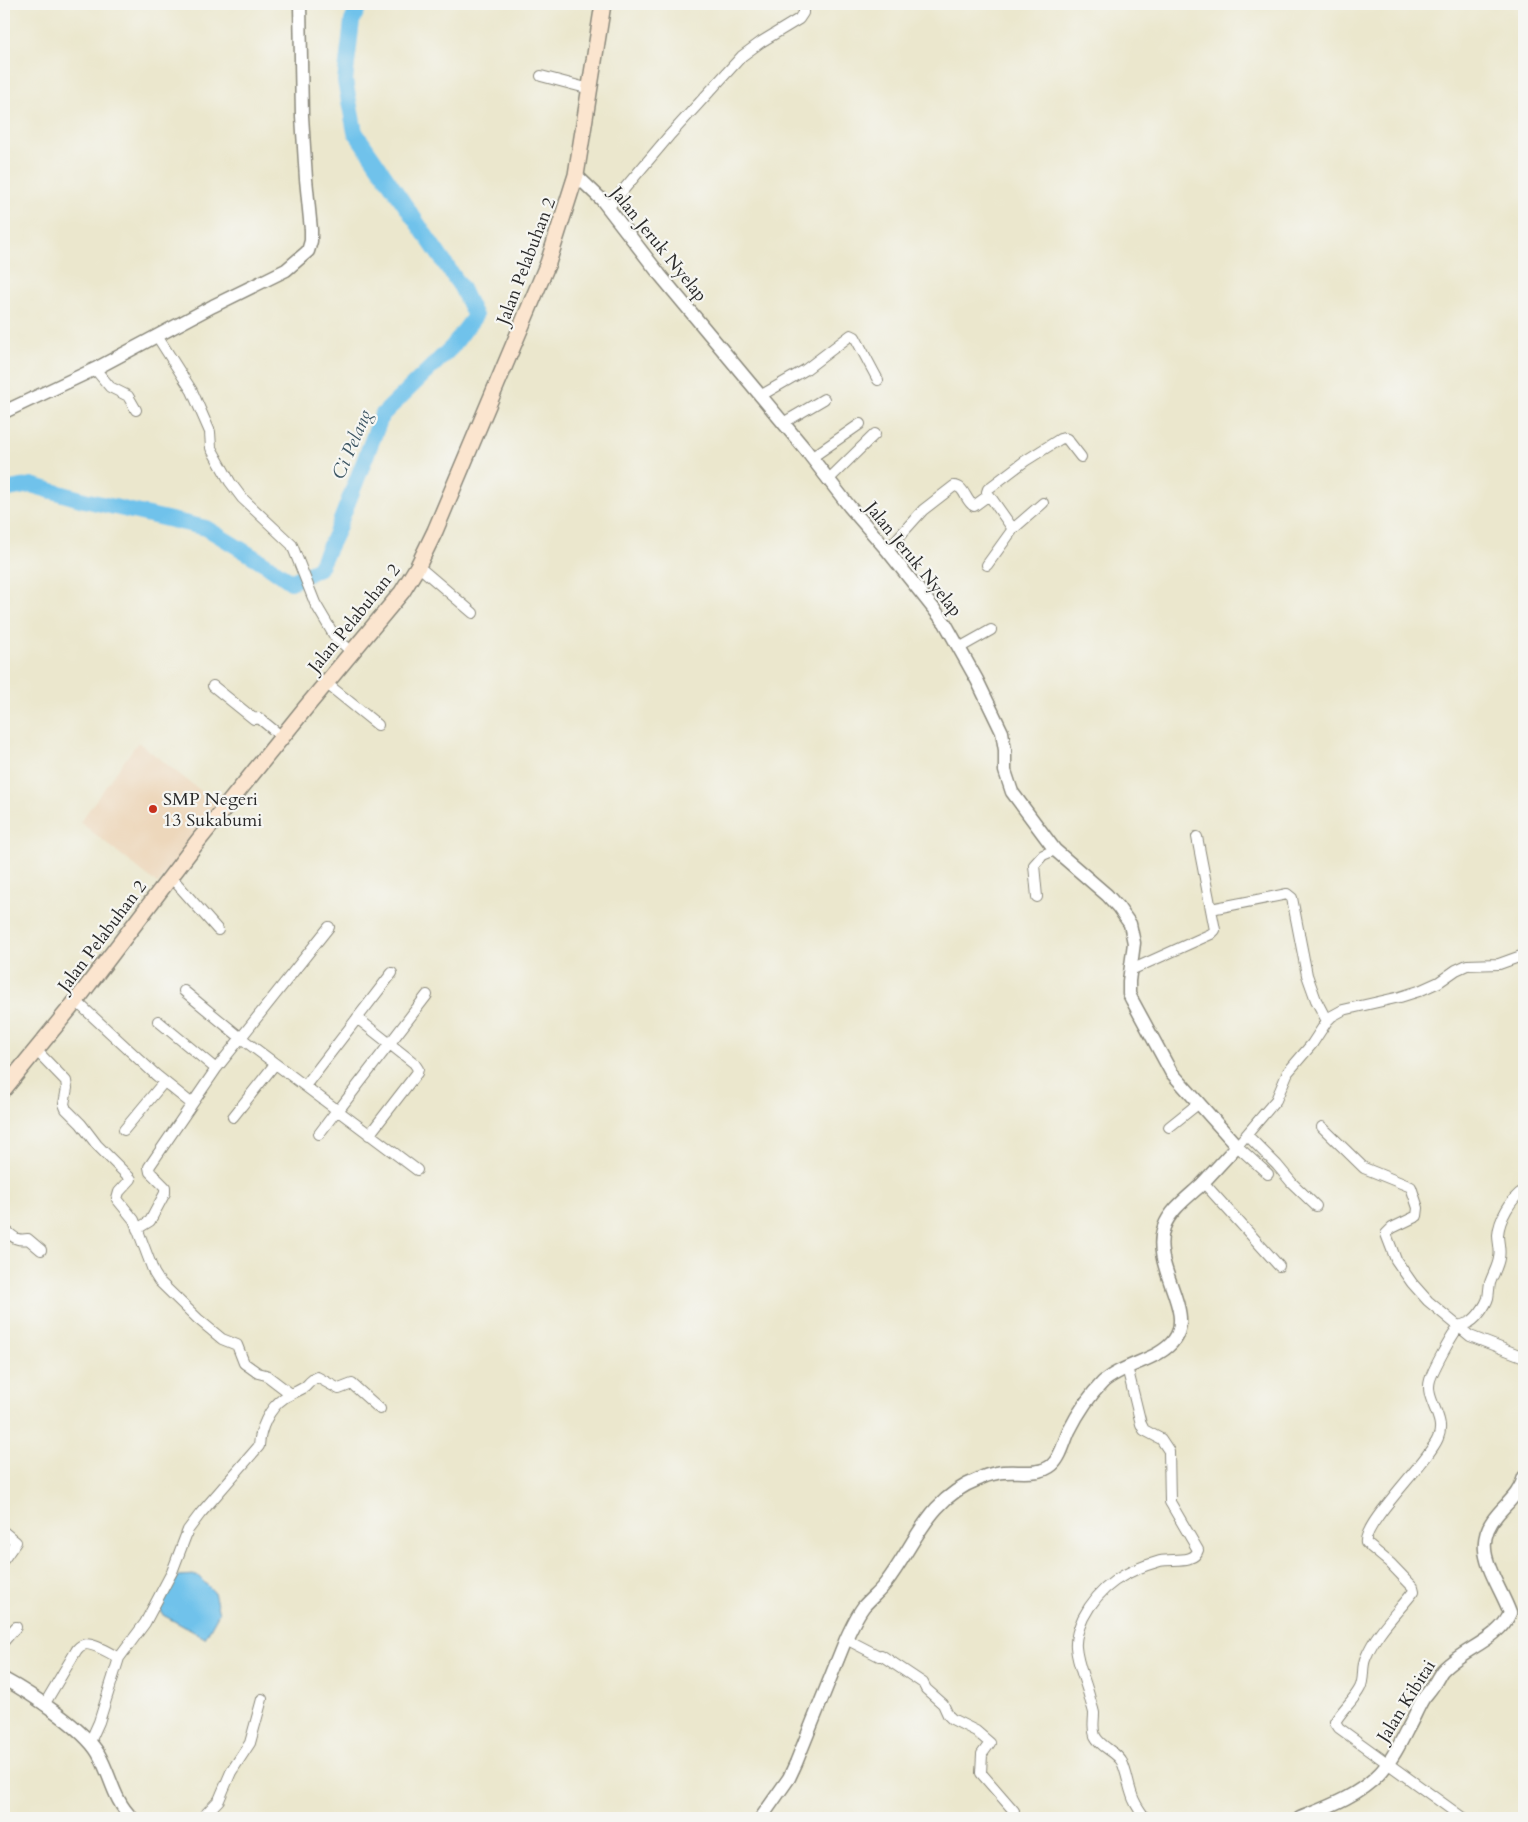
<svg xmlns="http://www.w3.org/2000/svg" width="1528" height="1822" viewBox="0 0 1528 1822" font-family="Cardo,serif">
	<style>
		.built { fill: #edd7bb }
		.water { fill: #6fc2eb; stroke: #4d768b }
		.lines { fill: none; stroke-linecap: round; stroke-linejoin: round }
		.river { stroke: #6fc2eb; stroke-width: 16 }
		.minor-casing { stroke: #8b897c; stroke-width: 12 }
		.tertiary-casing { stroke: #8b897c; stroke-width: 15 }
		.secondary-casing { stroke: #8b897c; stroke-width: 18 }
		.minor { stroke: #fff; stroke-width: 10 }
		.tertiary { stroke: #fff; stroke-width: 12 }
		.secondary { stroke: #fbe5cf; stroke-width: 15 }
		.poi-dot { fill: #c8321e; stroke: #f6f6f2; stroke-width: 2 }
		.labels { text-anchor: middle; stroke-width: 4.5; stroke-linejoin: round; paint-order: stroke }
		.street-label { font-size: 18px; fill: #2b2b2b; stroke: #f6f6f2 }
		.poi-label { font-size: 18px; fill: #2b2b2b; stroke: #f6f6f2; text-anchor: start }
		.water-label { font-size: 19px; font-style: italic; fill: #3f5865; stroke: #f6f6f2 }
	</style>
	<rect width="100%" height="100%" fill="#f6f6f2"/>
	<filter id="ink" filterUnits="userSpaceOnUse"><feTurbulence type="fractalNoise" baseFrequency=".02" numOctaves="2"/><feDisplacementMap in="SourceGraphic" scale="10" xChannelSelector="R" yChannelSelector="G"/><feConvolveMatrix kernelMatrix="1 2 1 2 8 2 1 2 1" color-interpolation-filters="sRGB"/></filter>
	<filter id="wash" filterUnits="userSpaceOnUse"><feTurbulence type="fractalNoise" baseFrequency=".0096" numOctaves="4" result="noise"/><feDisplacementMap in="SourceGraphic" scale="20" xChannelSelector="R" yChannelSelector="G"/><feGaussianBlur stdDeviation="1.12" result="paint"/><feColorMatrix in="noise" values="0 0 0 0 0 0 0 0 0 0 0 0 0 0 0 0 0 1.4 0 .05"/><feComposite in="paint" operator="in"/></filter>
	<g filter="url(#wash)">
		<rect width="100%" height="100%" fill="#ebe7cd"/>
		<path class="built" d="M138,742L219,805L158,884L80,822Z"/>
		<path class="water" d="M197,1575L214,1592L219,1613L205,1638L163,1615L159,1607L158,1599L179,1576Z"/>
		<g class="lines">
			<path class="river" d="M4,490L31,485L84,500L206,528L267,565L291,582L319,568L336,533L382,415L452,347L475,316L461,287L355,132L345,81L352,21L360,4"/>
		</g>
	</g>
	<g filter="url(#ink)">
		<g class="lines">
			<g class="minor-casing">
				<path id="minor" d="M541,76L590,89
					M608,208L669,136L742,56L761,42L799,19L803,13V4
					M157,336L192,391L210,432L211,448L230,482L242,498L292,545L315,603L335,637L352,652
					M95,369L110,387L128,396L136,410
					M760,396L805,370L851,335L855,337L878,380
					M783,423L824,399
					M811,458L860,424
					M828,480L875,434
					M989,495L1013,529
					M887,550L923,510L954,486C965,486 965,501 974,506L989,495L987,492L988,489L1025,461L1060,439L1064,438L1067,439L1081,457
					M987,565L1013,529L1043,503
					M418,566L473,613
					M959,648L991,630
					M326,683L378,725
					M213,686L254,719L259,718L282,737
					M171,877L218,930
					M1037,897L1034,865L1043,855L1055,850
					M1211,909L1287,894L1292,898L1307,975L1316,1000L1327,1021
					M1131,970L1211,934L1215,930L1197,837
					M184,991L241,1038L417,1170
					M76,1001L156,1075L192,1104
					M357,1018L414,1063L418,1069L417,1073L369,1135
					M158,1021L216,1069
					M36,1050L66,1081L67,1088L64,1104L66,1109L81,1124L97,1145L131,1179L119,1192L117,1199L134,1220L154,1273L159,1281L198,1319L222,1339L237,1345L244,1363L258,1373L266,1375L291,1394
					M305,1086L392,973
					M338,1111L427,995
					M233,1117L275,1064
					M1169,1127L1199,1103
					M1322,1127L1364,1168L1411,1187L1418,1208L1417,1216L1392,1228L1386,1234L1396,1260L1412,1283L1428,1301L1470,1336L1524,1357
					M124,1130L164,1082
					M319,1134L337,1110
					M1247,1135L1277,1165L1292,1183L1316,1206
					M1268,1174L1237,1146L1276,1100L1288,1072L1312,1044L1327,1021L1332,1016L1343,1010L1400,997L1419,991L1439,982L1456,970L1467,965L1499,964L1524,955
					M1203,1182L1279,1266
					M4,1229C14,1237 15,1241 28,1239L41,1250
					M137,1229L150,1221L165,1193V1187L150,1172L149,1167L216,1069L329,927
					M1127,1367L1141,1424L1144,1430L1161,1439L1169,1451L1170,1502L1198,1550C1194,1564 1172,1558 1160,1561C1125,1571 1100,1585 1083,1618C1079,1627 1075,1637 1076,1647C1077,1664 1086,1682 1090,1699C1091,1703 1093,1708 1094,1713C1094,1721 1092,1728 1095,1736C1101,1748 1116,1751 1122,1762C1127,1773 1128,1784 1132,1795C1134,1803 1140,1811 1145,1818
					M4,1532L16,1542L4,1559
					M846,1639L879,1656L881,1655L923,1683L926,1689L943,1704L948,1715L952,1719L976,1731L990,1743L982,1754L981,1773L1014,1811
					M4,1641L16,1627
					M44,1705L76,1651C77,1649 81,1645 83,1645C91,1641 111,1654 119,1658
					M90,1742L99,1722L119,1658L145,1623L172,1572L188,1530L200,1514L259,1446C260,1429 269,1408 284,1398C291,1394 298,1391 305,1387C309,1383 312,1379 317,1377L339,1389L352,1384L380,1409
					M202,1818L219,1800L231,1772L250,1743L262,1699
					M1463,1818L1339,1728L1335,1722C1342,1710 1354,1700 1360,1688C1365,1678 1361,1667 1366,1657C1376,1632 1398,1612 1414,1591L1413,1587L1390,1563L1366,1543C1362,1524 1429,1461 1438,1438C1447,1418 1424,1400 1430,1380C1433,1370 1453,1332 1460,1326C1462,1324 1467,1324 1470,1322C1477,1318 1486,1305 1488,1298C1489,1293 1489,1287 1490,1283C1493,1274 1498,1266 1499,1258C1501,1250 1498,1243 1498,1235C1499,1220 1511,1198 1524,1190"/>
			</g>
			<g class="tertiary-casing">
				<path id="tertiary" d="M576,175L602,200L660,275L805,449L849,506L887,550L945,623L977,680L1002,732L1005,750V771L1012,792L1055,850L1107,895L1118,907L1130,924L1134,943L1129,981V994L1132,1000L1171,1072L1237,1146C1225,1159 1213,1172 1201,1185C1188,1197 1170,1210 1164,1227C1150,1267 1196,1310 1174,1340C1161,1359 1123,1364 1103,1382C1089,1396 1078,1413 1069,1431C1064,1442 1061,1457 1052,1465C1038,1477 1013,1469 997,1473C991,1474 984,1476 979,1479C927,1499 916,1544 885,1584C879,1592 871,1598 864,1606C857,1615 851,1628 846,1639L796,1763L789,1778L761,1818
					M4,412L95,369L213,306L286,270L308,251L311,241V230L306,179L302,116L300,4
					M4,1679C30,1693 84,1729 98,1753C111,1775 113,1800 132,1818
					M1300,1818C1327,1807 1358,1796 1379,1774C1391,1762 1400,1744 1407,1730C1413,1720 1417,1709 1423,1699C1426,1694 1431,1690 1434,1684C1437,1680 1439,1675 1442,1671C1462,1649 1499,1640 1510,1613C1498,1580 1468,1548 1497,1515C1508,1502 1520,1493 1524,1477"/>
			</g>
			<g class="secondary-casing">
				<path id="secondary" d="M4,1089L76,1001L198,841L307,706L402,592L418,566L435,531L548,263L576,175L603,4"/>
			</g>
			<use href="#minor" class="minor"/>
			<use href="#tertiary" class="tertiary"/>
			<use href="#secondary" class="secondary"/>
		</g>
	</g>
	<circle class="poi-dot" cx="153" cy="809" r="5"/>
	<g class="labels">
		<g class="street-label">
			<text transform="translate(659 244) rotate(51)" y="6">Jalan Jeruk Nyelap</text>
			<text transform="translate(526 261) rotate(-69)" y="6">Jalan Pelabuhan 2</text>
			<text transform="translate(914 559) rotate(51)" y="6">Jalan Jeruk Nyelap</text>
			<text transform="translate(354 618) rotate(-51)" y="6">Jalan Pelabuhan 2</text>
			<text transform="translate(102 936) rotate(-53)" y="6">Jalan Pelabuhan 2</text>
			<text transform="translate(1406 1701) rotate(-58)" y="6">Jalan Kibitai</text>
		</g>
		<g class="poi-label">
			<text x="163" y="805">SMP Negeri<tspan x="163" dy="21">13 Sukabumi</tspan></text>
		</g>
		<g class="water-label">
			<text transform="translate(351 444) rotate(-67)" y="7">Ci Pelang</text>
		</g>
	</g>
	<rect width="1528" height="1822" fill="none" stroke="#f6f6f2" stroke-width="20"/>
</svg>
